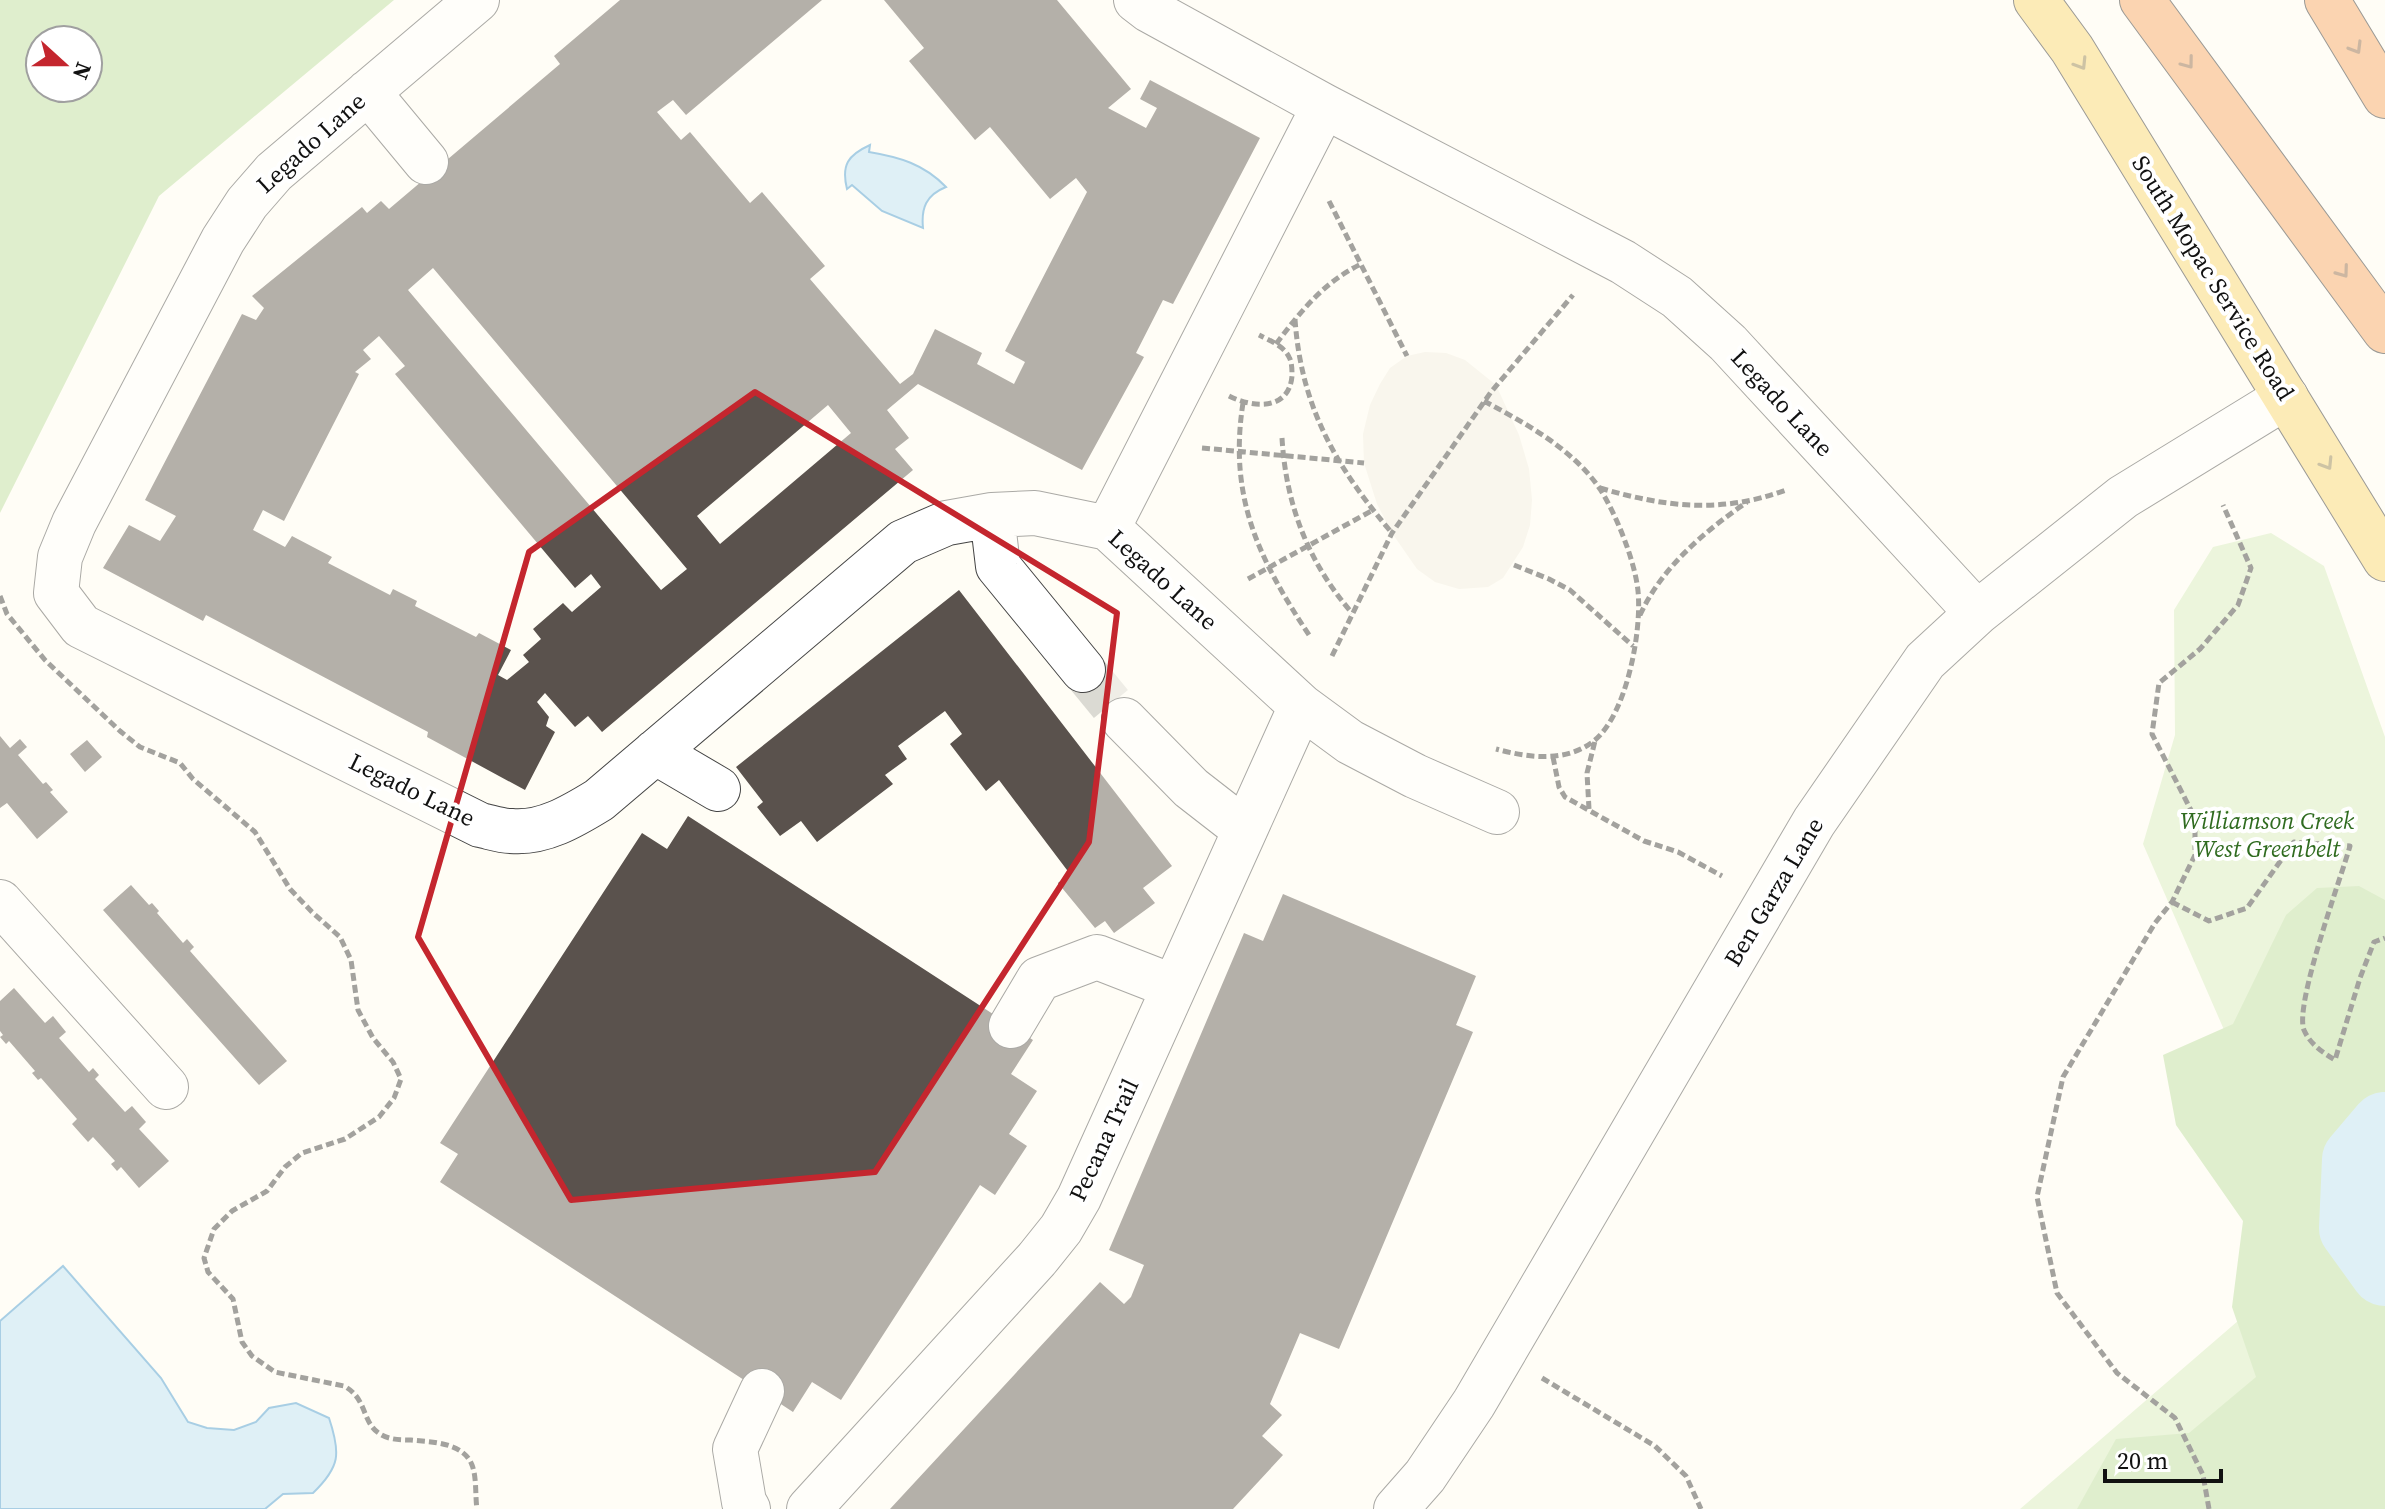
<svg xmlns="http://www.w3.org/2000/svg" width="2385" height="1509" viewBox="0 0 2385 1509" font-family="'Source Serif 4',serif">
	<style>
		.green { fill: #d5ebbd }
		.forest { fill: #b9dc9c; fill-rule: evenodd }
		.plaza { fill: #f1ede2 }
		.water { fill: #b9e0f7; stroke: #3f96cf; stroke-width: 2 }
		.lines { fill: none; stroke-linecap: round; stroke-linejoin: round }
		.river { stroke: #b9e0f7; stroke-width: 70 }
		.building { fill: #5a524d; fill-rule: evenodd }
		.minor-tunnel { stroke: #dbdad3; stroke-width: 44; stroke-dasharray: 44 22; stroke-linecap: butt }
		.minor-casing { stroke: #444; stroke-width: 46 }
		.major-casing { stroke: #222; stroke-width: 46 }
		.highway-casing { stroke: #222; stroke-width: 46 }
		.path { stroke: #333; stroke-width: 5; stroke-dasharray: 8 4; stroke-linecap: butt }
		.minor { stroke: #fff; stroke-width: 44 }
		.major { stroke: #f9d66b; stroke-width: 44 }
		.highway { stroke: #f5a25d; stroke-width: 44 }
		.oneway { stroke: #8e613b }
		.oneway2 { stroke: #917d42 }
		.marked { fill: none; stroke: #c4262e; stroke-width: 6; stroke-linejoin: round }
		.labels { text-anchor: middle; stroke-width: 8; stroke-linejoin: round; paint-order: stroke }
		.street-label { font-size: 24px; fill: #111; stroke: #fff }
		.park-label { font-size: 24px; font-style: italic; fill: #2f6b1f; stroke: #fff }
	</style>
	<rect width="100%" height="100%" fill="#fffdf5"/>
	<path class="green" d="M2271,533L2324,566L2385,737V1509H2020L2320,1250L2143,844L2175,735L2174,610L2213,547Z"/>
	<path class="forest" d="M0,0H394L159,196L0,513ZM88,40V88H40V40Z
		M2359,886L2385,900V1509H2077L2116,1439L2189,1433L2256,1377L2232,1307L2243,1221L2176,1125L2163,1055L2233,1024L2286,915L2317,888Z"/>
	<path class="plaza" d="M1425,352L1446,353L1465,360L1496,385L1519,435L1529,469L1532,500L1530,525L1523,547L1503,578L1488,587L1459,589L1435,582L1417,569L1392,533L1377,504L1364,463L1363,434L1370,405L1380,384L1390,368L1407,356Z"/>
	<path class="water" d="M870,145L869,152C899,157 924,164 946,187C926,195 921,208 923,228L882,211L852,185L847,189C841,165 848,155 870,145Z
		M63,1266L161,1378L188,1422L207,1428L234,1430L256,1422L269,1408L296,1403L329,1418C341,1454 340,1467 313,1493L283,1494L265,1509H0V1321Z"/>
	<g class="lines">
		<path class="river" d="M2385,1127L2357,1160L2354,1228L2385,1271"/>
	</g>
	<path class="building" d="M620,0H822L686,115L673,100L657,112L681,140L690,132L750,203L762,192L825,266L810,279L900,384L913,374L935,329L982,353L977,364L1014,384L1025,362L1005,351L1087,192L1076,178L1050,199L990,127L975,140L909,61L924,48L884,0H1057L1131,89L1108,108L1146,128L1157,108L1140,99L1150,80L1260,138L1173,304L1163,300L1136,353L1144,357L1082,470L918,384L887,410L909,438L895,449L913,470L602,732L588,716L575,727L545,693L537,702L549,717L546,726L555,732L525,790L427,737L428,732L206,615L203,621L103,568L129,525L160,541L176,516L145,500L242,314L256,320L264,308L252,296L362,207L367,213L381,201L389,209L560,64L554,56ZM433,268L687,569L661,590L408,290ZM379,336L405,366L395,374L575,588L591,574L601,587L572,612L563,603L533,629L541,639L523,655L529,662L507,680L498,675L511,650L479,633L476,637L415,606L417,601L393,589L390,595L328,563L332,557L292,536L285,547L253,530L263,510L284,521L359,374L355,372L371,359L363,350ZM828,405L851,433L720,544L697,516Z
		M959,590L1172,866L1143,888L1155,903L1114,933L1105,921L1095,928L1058,883L1070,874L999,780L986,791L950,744L962,734L945,711L898,746L907,759L885,775L893,784L817,842L801,821L780,836L757,807L763,802L736,767Z
		M0,736L10,748L20,739L27,747L18,755L43,784L46,782L53,790L50,792L68,812L37,839L7,803L0,808Z
		M87,740L102,757L85,772L70,754Z
		M688,816L1033,1040L1011,1074L1037,1091L1009,1134L1027,1146L995,1195L980,1185L841,1400L812,1382L793,1412L440,1182L458,1154L440,1143L642,833L667,849Z
		M131,885L149,905L152,903L159,911L157,913L183,943L187,939L194,947L190,951L287,1061L259,1085L103,910Z
		M1283,894L1476,976L1456,1025L1473,1032L1339,1349L1300,1333L1270,1404L1282,1415L1262,1436L1283,1455L1233,1509H890L1100,1282L1124,1304L1131,1297L1144,1265L1109,1250L1244,933L1263,941Z
		M14,988L45,1023L53,1016L66,1032L59,1038L89,1072L93,1068L99,1075L95,1079L125,1112L132,1106L146,1122L139,1129L169,1161L139,1188L121,1167L117,1171L111,1164L115,1161L93,1137L88,1142L72,1124L77,1119L41,1078L38,1080L32,1073L35,1071L9,1041L6,1044L0,1037L3,1035L0,1031V1001Z"/>
	<g class="lines">
		<path class="minor-tunnel" d="M1083,670L1124,720"/>
		<g class="minor-casing">
			<path id="minor" d="M477,0L274,172L247,203L223,240L74,523L60,557L56,593L81,626L480,825C490,827 501,831 511,831C543,834 573,816 599,800L903,542L947,523L992,515L1035,513L1108,528L1301,706L1350,742L1415,776L1497,812
				M1136,0L1149,10L1324,106L1623,262L1677,297L1728,343L1977,613
				M368,92L426,162
				M992,515L998,566L1083,670
				M1108,528L1324,106
				M1124,720L1191,788L1245,830
				M655,752L718,789
				M0,902L166,1087
				M1011,1026L1039,979L1097,957L1174,987
				M748,1509L744,1502L735,1449L762,1391
				M809,1509L1037,1259L1061,1229L1079,1198L1301,706
				M1396,1509L1425,1476L1474,1403L1814,822L1925,661L1977,613L2123,497L2286,397"/>
		</g>
		<g class="major-casing">
			<path id="major" d="M2036,0L2072,49L2385,559"/>
		</g>
		<g class="highway-casing">
			<path id="highway" d="M2142,0L2385,331
				M2327,0L2385,96"/>
		</g>
		<path class="path" d="M1329,201L1407,356
			M1295,319C1301,407 1336,467 1392,533
			M1276,344C1301,311 1323,283 1361,264
			M1229,396C1253,408 1289,411 1292,376C1292,370 1292,362 1289,357C1284,346 1269,340 1259,335
			M1484,401C1525,423 1573,449 1600,489C1616,514 1635,561 1638,591C1642,631 1627,713 1595,740C1567,763 1529,758 1496,749
			M1243,403C1228,499 1260,561 1311,638
			M1282,438C1286,505 1308,562 1352,613
			M1202,448L1364,463
			M1600,488C1665,507 1721,514 1786,490
			M1514,565L1549,579L1570,590L1633,646
			M1248,579L1373,510
			M0,596L7,614L45,660L120,731L140,747L180,763L193,779L255,832L290,889L312,912L340,937L351,960L358,1010L373,1038L393,1062L401,1079L394,1098L379,1117L345,1139L302,1153L285,1167L267,1191L232,1211L214,1229L204,1258L208,1272L233,1299L242,1342L252,1356L275,1372L344,1386C368,1399 361,1422 380,1434C389,1440 402,1440 411,1440C431,1442 463,1442 472,1465C477,1478 475,1496 477,1509
			M1640,615C1662,567 1704,532 1747,502
			M1332,656L1392,533L1491,392L1573,295
			M1553,757L1559,787L1565,797L1644,841L1678,852L1722,876
			M1589,809L1587,773L1595,741
			M2172,902L2209,921L2247,908L2294,842L2350,846C2341,878 2294,1005 2304,1030C2310,1044 2322,1052 2335,1060L2360,978L2374,942L2385,938
			M1542,1378L1655,1446L1686,1476L1701,1509
			M2209,1509L2203,1475L2175,1418L2117,1373L2057,1293L2037,1197L2063,1077L2155,923L2172,902L2195,855V818L2152,734L2159,683L2200,649L2238,605L2251,568L2223,505"/>
		<use href="#minor" class="minor"/>
		<use href="#major" class="major"/>
		<use href="#highway" class="highway"/>
	</g>
	<defs><path id="oneway-chevron" d="M-2-3.5L2.5 0L-2 3.5" fill="none" stroke-width="1.6" stroke-linecap="round" stroke-linejoin="round" transform="scale(2)"/></defs>
	<g class="oneway">
		<use href="#oneway-chevron" transform="translate(2356 48) rotate(59)"/>
		<use href="#oneway-chevron" transform="translate(2188 63) rotate(53)"/>
		<use href="#oneway-chevron" transform="translate(2343 272) rotate(54)"/>
	</g>
	<g class="oneway2">
		<use href="#oneway-chevron" transform="translate(2081 64) rotate(58)"/>
		<use href="#oneway-chevron" transform="translate(2327 464) rotate(58)"/>
	</g>
	<path d="M0 0H2385V1509H0ZM755,392L1117,613L1089,842L875,1172L571,1200L418,937L529,552Z" fill="#fffdf5" fill-opacity=".55" fill-rule="evenodd"/>
	<path class="marked" d="M755,392L1117,613L1089,842L875,1172L571,1200L418,937L529,552Z"/>
	<g class="labels">
		<g class="street-label">
			<text transform="translate(311 143) rotate(-42)" y="8">Legado Lane</text>
			<text transform="translate(2213 278) rotate(58)" y="8">South Mopac Service Road</text>
			<text transform="translate(1782 403) rotate(47)" y="8">Legado Lane</text>
			<text transform="translate(1163 580) rotate(42)" y="8">Legado Lane</text>
			<text transform="translate(412 790) rotate(26)" y="8">Legado Lane</text>
			<text transform="translate(1774 892) rotate(-59)" y="8">Ben Garza Lane</text>
			<text transform="translate(1104 1140) rotate(-65)" y="8">Pecana Trail</text>
		</g>
		<g class="park-label">
			<text x="2267" y="829">Williamson Creek<tspan x="2267" dy="28">West Greenbelt</tspan></text>
		</g>
	</g>
	<g transform="translate(64 64) rotate(111)"><circle r="38" fill="#ffffff" stroke="#a0a0a0" stroke-width="2"/>
	<path d="M0-6L14 30L0 20L-14 30Z" fill="#c4262e"/>
	<text y="-12" font-size="22" font-weight="bold" text-anchor="middle" fill="#111111">N</text>
	</g>
	<path d="M2105 1469v12h116v-12" fill="none" stroke="#111111" stroke-width="4"/>
	<text x="2117" y="1469" font-size="24" fill="#111111" stroke="#ffffff" stroke-width="6" paint-order="stroke">20 m</text>
</svg>
